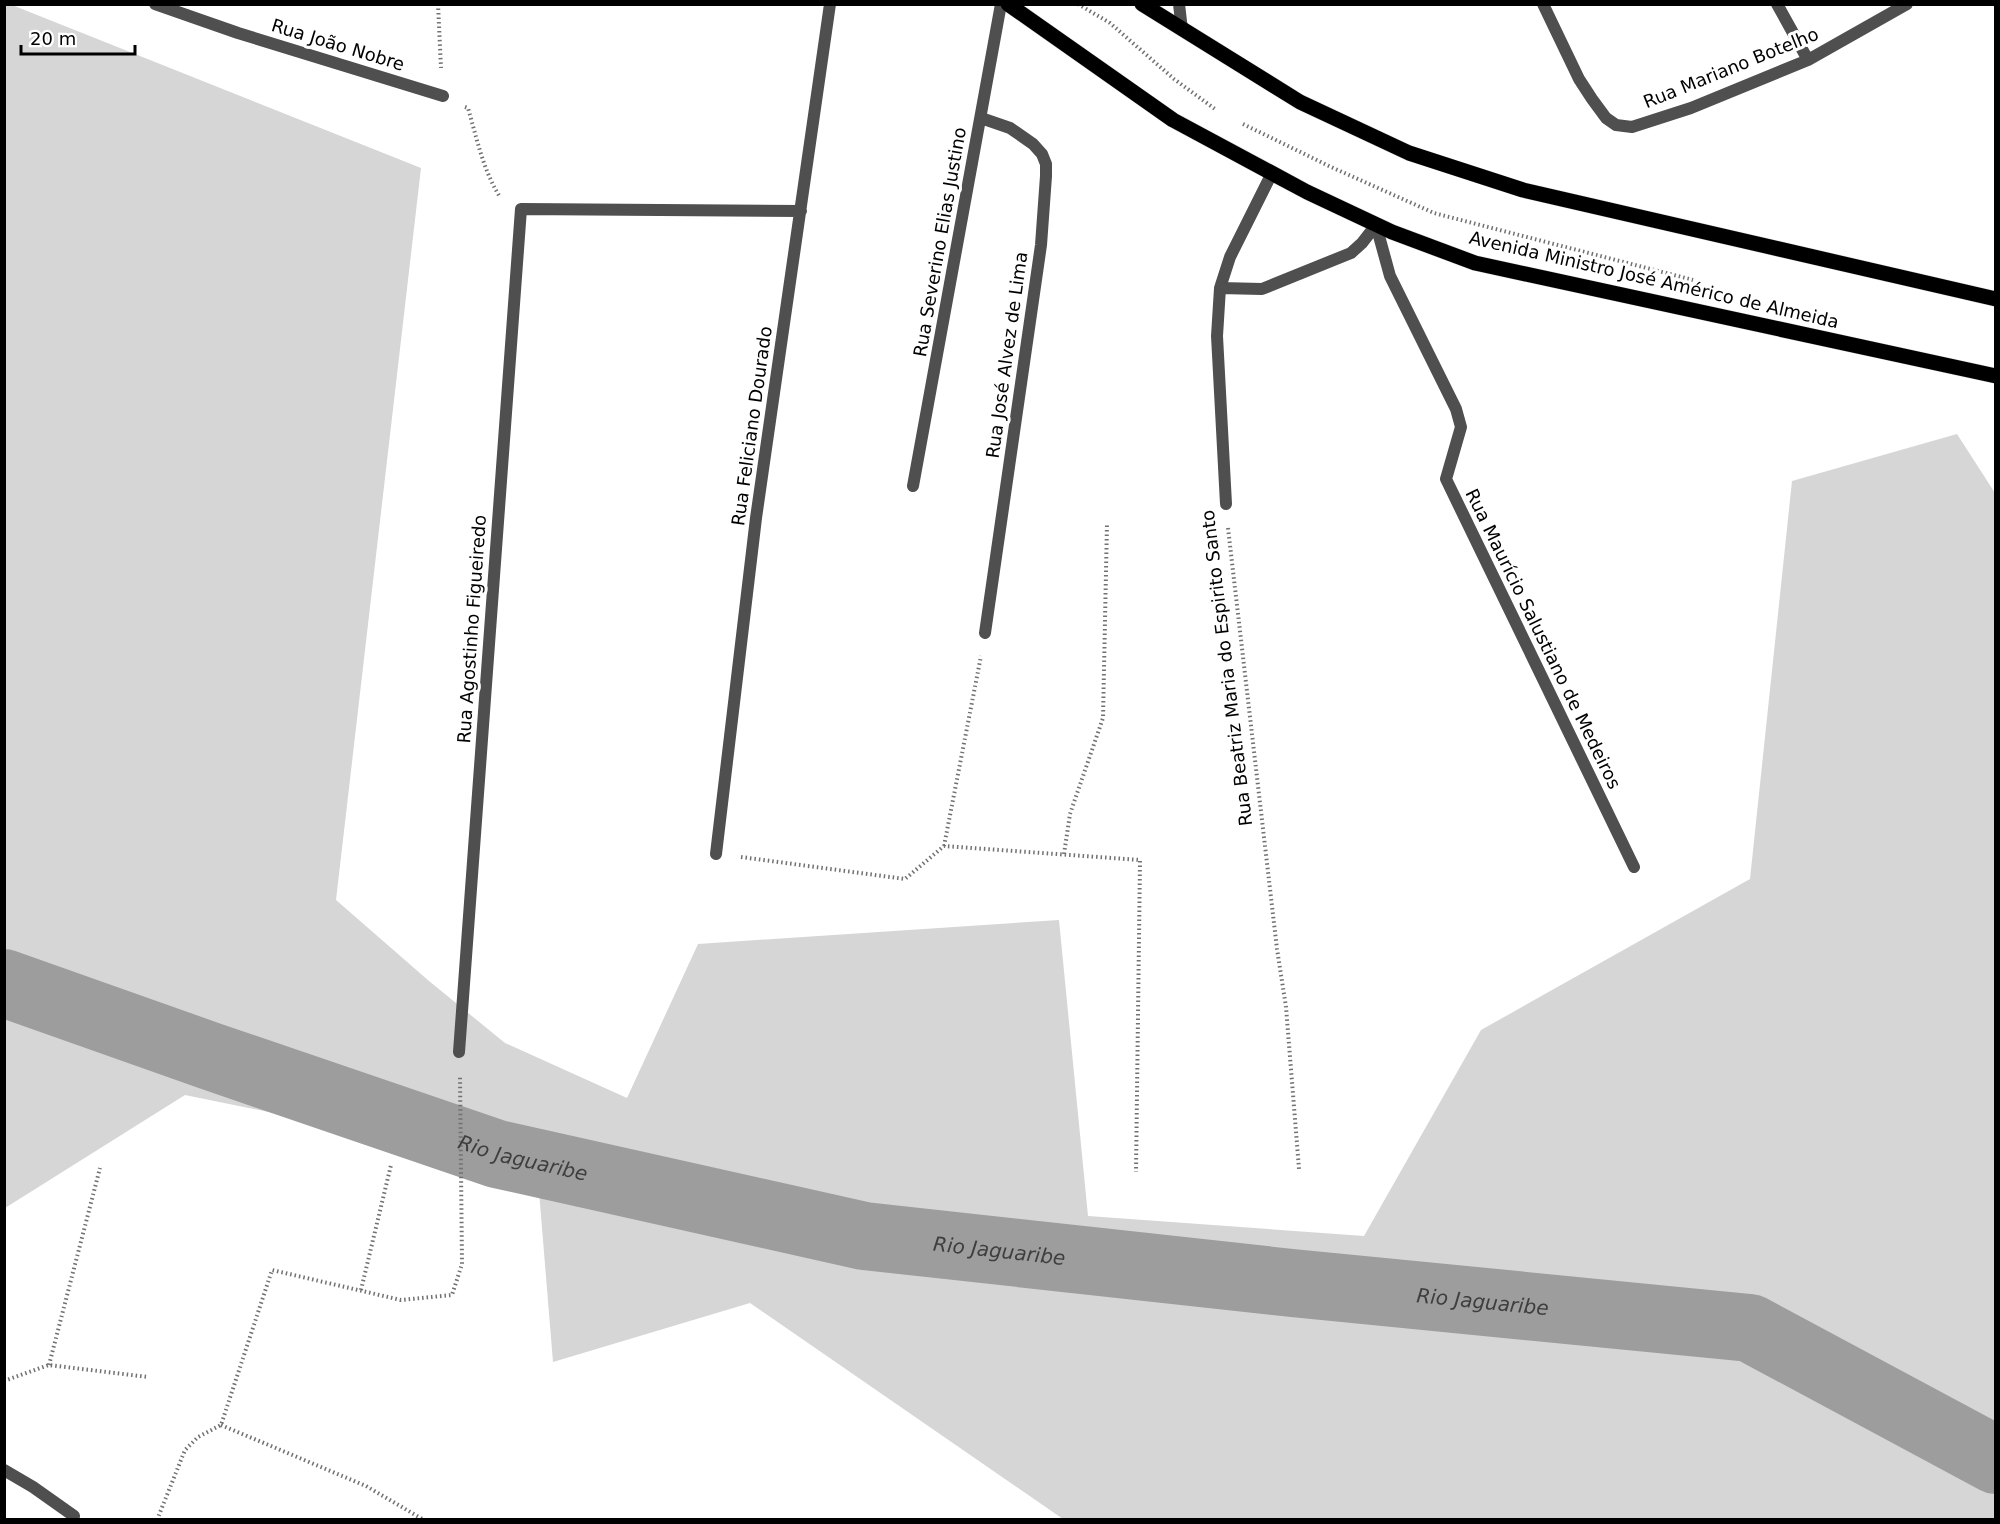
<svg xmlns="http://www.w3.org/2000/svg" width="2000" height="1524" viewBox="0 0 2000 1524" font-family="'DejaVu Sans',sans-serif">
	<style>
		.green { fill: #d6d6d6 }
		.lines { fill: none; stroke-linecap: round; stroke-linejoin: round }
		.river { stroke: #9d9d9d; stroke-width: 68 }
		.primary-casing { stroke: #dbdbdb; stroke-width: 16 }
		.path { stroke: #717171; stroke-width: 4; stroke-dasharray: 1.5 3; stroke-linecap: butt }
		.service { stroke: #4f4f4f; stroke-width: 12 }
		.minor { stroke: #4f4f4f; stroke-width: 12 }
		.tertiary { stroke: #4f4f4f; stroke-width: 12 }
		.primary { stroke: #000; stroke-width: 15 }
		.labels { text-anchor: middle; stroke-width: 6; stroke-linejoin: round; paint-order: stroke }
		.street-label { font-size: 18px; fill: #000; stroke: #fff }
		.water-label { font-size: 20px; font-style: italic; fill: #3e3e3e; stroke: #fff }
	</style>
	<rect width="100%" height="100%" fill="#fff"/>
	<path class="green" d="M5,5H12L421,168L336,900L429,981L505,1043L627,1098L698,944L1059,920L1088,1216L1364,1236L1481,1030L1750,879L1792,481L1957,434L1995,493V1519H1063L750,1303L553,1362L537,1167L185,1095L5,1208Z"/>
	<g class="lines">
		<path class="river" id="s1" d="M4,983L210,1056L497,1154L864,1236L1292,1283L1750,1328L1996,1460"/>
		<g class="primary-casing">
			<path id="primary" d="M1008,4L1173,120L1307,192L1392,232L1475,263L1996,376
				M1142,4L1300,102L1409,153L1523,190L1996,299"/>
		</g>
		<path class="path" d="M438,4L441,68
			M1078,4L1110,23L1174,79L1215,109
			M465,107L468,108C477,139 483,170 500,197
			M1243,124L1331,167L1434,213L1693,280
			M1228,528L1277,949L1286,1007L1299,1169
			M944,846L981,656
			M1064,854L1070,814L1103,718L1107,523
			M741,857L905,879L944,846L1140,860L1136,1172
			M361,1290L391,1165
			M49,1365L100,1168
			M4,1381L49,1365L148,1377
			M221,1425L366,1486L424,1520
			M157,1520L185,1450L198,1437L221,1425L272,1270L401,1300L452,1295L462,1264L460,1077"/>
		<path class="service" d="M1376,225L1390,276L1456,409L1461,427L1446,479L1634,867
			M1220,288L1262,289L1351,253L1362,243L1376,225
			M1226,504L1217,336L1220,288L1230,257L1272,173"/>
		<path class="minor" d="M155,4L238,33L443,96
			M1543,4L1579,79L1592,99L1606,118L1616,125L1632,127L1691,108L1808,60L1907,4
			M1777,4L1808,60
			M981,118L1010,128L1033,144L1042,154L1046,164V176L1041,245L985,633
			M913,486L1001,4
			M716,854L756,518L830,4
			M459,1052L521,209L801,211
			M4,1470L33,1487L74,1516"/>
		<path class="tertiary" d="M1179,4L1182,30"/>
		<use href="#primary" class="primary"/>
	</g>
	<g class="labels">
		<g class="street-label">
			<text transform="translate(338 45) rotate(17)" y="6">Rua João Nobre</text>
			<text transform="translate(1731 68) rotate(-22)" y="6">Rua Mariano Botelho</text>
			<text transform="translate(940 242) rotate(-80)" y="6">Rua Severino Elias Justino</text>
			<text transform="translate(1654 280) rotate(13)" y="6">Avenida Ministro José Américo de Almeida</text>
			<text transform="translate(1007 355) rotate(-82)" y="6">Rua José Alvez de Lima</text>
			<text transform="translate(752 426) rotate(-82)" y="6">Rua Feliciano Dourado</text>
			<text transform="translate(472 629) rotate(-86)" y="6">Rua Agostinho Figueiredo</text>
			<text transform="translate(1543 639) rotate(64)" y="6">Rua Maurício Salustiano de Medeiros</text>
			<text transform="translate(1227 668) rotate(-97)" y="6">Rua Beatriz Maria do Espirito Santo</text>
		</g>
		<g class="water-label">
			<text dy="7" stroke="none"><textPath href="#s1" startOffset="548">Rio Jaguaribe</textPath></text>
			<text dy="7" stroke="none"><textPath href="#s1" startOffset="1034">Rio Jaguaribe</textPath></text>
			<text dy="7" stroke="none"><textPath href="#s1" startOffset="1520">Rio Jaguaribe</textPath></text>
		</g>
	</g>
	<rect width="2000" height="1524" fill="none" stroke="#000000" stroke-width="12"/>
	<path d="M21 45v9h114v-9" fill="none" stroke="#000000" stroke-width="3"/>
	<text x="30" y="45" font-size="18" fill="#000000" stroke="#ffffff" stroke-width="4.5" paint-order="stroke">20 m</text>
</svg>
